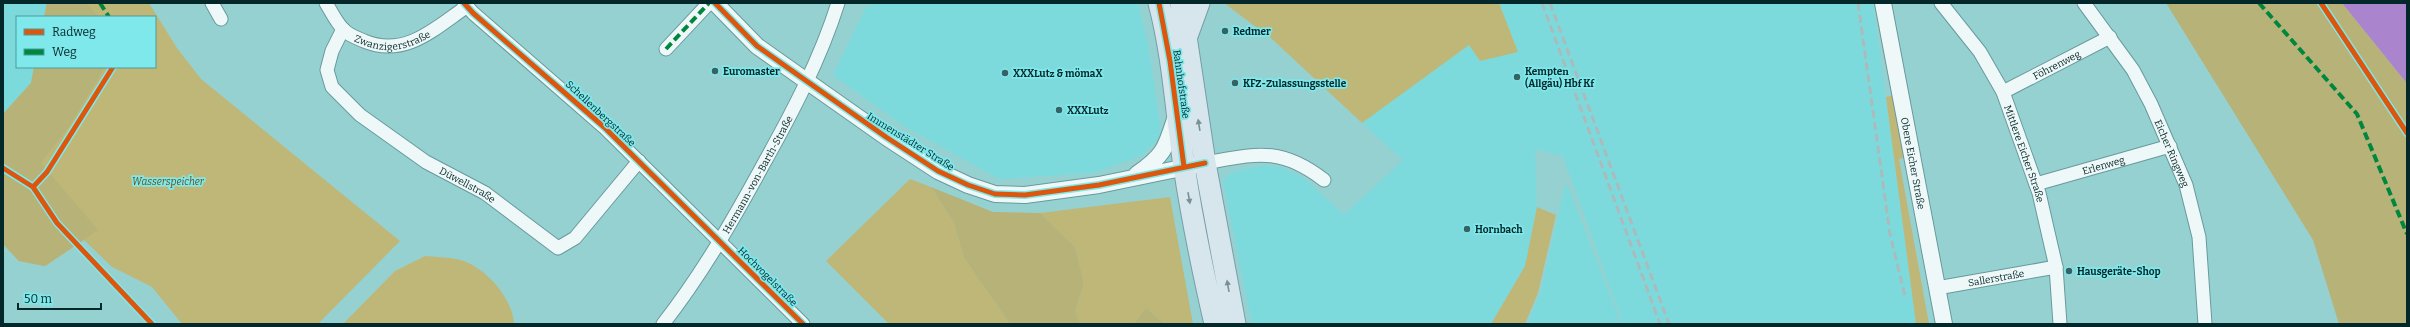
<svg xmlns="http://www.w3.org/2000/svg" width="2410" height="327" viewBox="0 0 2410 327" font-family="Bitter,serif">
	<style>
		.built { fill: #7ddadc }
		.green { fill: #beb777 }
		.forest { fill: #b7b278 }
		.water { fill: #aa84cc }
		.lines { fill: none; stroke-linecap: round; stroke-linejoin: round }
		.minor-casing { stroke: #689a9c; stroke-width: 15 }
		.tertiary-casing { stroke: #689a9c; stroke-width: 18 }
		.primary-casing { stroke: #789da9; stroke-width: 23 }
		.minor { stroke: #eff8f8; stroke-width: 13 }
		.tertiary { stroke: #eff8f8; stroke-width: 16 }
		.primary { stroke: #d7e5ec; stroke-width: 21 }
		.rail { stroke: #abbbbc; stroke-width: 3; stroke-dasharray: 8 4; stroke-linecap: butt }
		.quiet { stroke: #00873e; stroke-width: 4; stroke-dasharray: 8 4; stroke-linecap: butt }
		.cycleway-casing { stroke: #7ee8eb; stroke-width: 8 }
		.cycleway { stroke: #dd560d; stroke-width: 5 }
		.oneway { fill: #789094 }
		.poi-dot { fill: #376264; stroke: #7ee8eb; stroke-width: 1.5 }
		.labels { text-anchor: middle; stroke-width: 3.5; stroke-linejoin: round; paint-order: stroke }
		.poi-label { font-size: 10px; font-weight: bold; fill: #042729; stroke: #7ee8eb; text-anchor: start }
		.street-label { font-size: 10px; fill: #042729; stroke: #7ee8eb }
		.park-label { font-size: 10px; font-style: italic; fill: #6a4d17; stroke: #7ee8eb }
	</style>
	<rect width="100%" height="100%" fill="#96d1d2"/>
	<path class="built" d="M3,3H47L44,17H17V67H34L31,83L3,114Z
		M875,3H1138L1148,44L1161,131L1156,141L1143,155L1093,173L999,179L904,126L833,75L866,7Z
		M1499,3H1873L1916,324H1623L1563,156L1535,149L1537,207L1525,266L1491,324H1252L1223,181L1230,173L1264,165L1281,167L1304,178L1344,215L1403,160L1362,123L1469,45L1517,52Z
		M1565,186H1568L1621,324H1527L1540,294Z"/>
	<path class="green" d="M47,3H149L177,48L201,79L400,241L318,324H182L152,287L112,267L84,240L45,266L19,261L3,244V114L31,83L34,67H155V17H44Z
		M1224,3H1499L1518,52L1480,61L1469,45L1362,123L1272,39Z
		M1894,95L1907,157L1899,159L1929,324H1916L1886,97Z
		M910,179L931,187L954,223L964,258L1010,324H889L826,261Z
		M1170,197L1193,324H1165L1146,308L1134,324H1081L1075,312L1084,283L1075,247L1040,213Z
		M1537,207L1556,215L1538,293L1525,324H1491L1525,266Z
		M425,256C435,257 446,257 456,259C482,263 513,297 514,324H343L395,271Z"/>
	<path class="forest" d="M47,3H86L99,17H44Z
		M2166,3H2342L2405,81L2407,84V324H2339L2313,240Z
		M34,67H105L68,128L41,163L98,230L45,266L19,261L3,244V114L31,83Z
		M931,187L993,212L1040,213L1075,247L1084,283L1075,312L1081,324H1010L964,258L954,223Z
		M1146,308L1165,324H1134Z"/>
	<path class="water" d="M2342,3H2407V84L2405,81Z"/>
	<g class="lines">
		<g class="minor-casing">
			<g id="minor">
				<path d="M212,3L221,19"/>
				<path id="s1" d="M326,3C331,11 336,22 343,29C348,35 357,38 364,41C405,58 434,29 466,7"/>
				<path d="M464,3L473,13L604,127L803,324"/>
				<path id="s2" d="M1941,3L1980,52L2003,92L2039,193L2056,267L2060,324"/>
				<path id="s3" d="M2084,3L2133,70L2151,104L2186,185L2199,237L2205,324"/>
				<path id="s4" d="M343,29L332,51L327,70L332,87L360,115L426,162L485,193L558,248L575,238L639,161"/>
				<path d="M666,49L709,3"/>
				<path id="s5" d="M2003,92L2110,37"/>
				<path d="M1205,163C1256,154 1280,146 1324,180"/>
				<path id="s6" d="M2036,184L2170,146"/>
				<path id="s7" d="M1937,288L2056,267"/>
				<path id="s8" d="M663,324C702,274 733,220 763,165C792,113 820,60 838,3"/>
			</g>
		</g>
		<g class="tertiary-casing">
			<g id="tertiary">
				<path d="M715,3L757,46L781,63L886,137L938,171L968,185L995,194L1025,195L1099,185L1196,165"/>
				<path id="s9" d="M1883,3L1944,324"/>
				<path d="M1137,174C1165,155 1166,147 1176,116"/>
			</g>
		</g>
		<g class="primary-casing">
			<path id="primary" d="M1159,3C1173,56 1176,112 1184,166C1192,219 1203,272 1215,324
				M1181,3L1205,163L1235,324
				M1187,36L1199,3"/>
		</g>
		<use href="#minor" class="minor"/>
		<use href="#tertiary" class="tertiary"/>
		<use href="#primary" class="primary"/>
		<path class="rail" d="M1542,3L1660,324
			M1550,3L1669,324
			M1858,3L1890,234L1905,296"/>
		<path class="quiet" d="M100,3L109,17
			M2259,3L2357,114L2407,234
			M666,49L709,3"/>
		<g class="cycleway-casing">
			<path id="cycleway" d="M464,3L473,13L604,127L803,324
				M715,3L757,46L781,63L886,137L938,171L968,185L995,194L1025,195L1099,185L1205,163
				M1159,3L1170,61L1184,167
				M2321,3L2407,133
				M3,168L33,187L57,223L152,324
				M33,187L47,172L113,67"/>
		</g>
		<use href="#cycleway" class="cycleway"/>
	</g>
	<defs><path id="oneway-solid" d="M-6-.8H1V-3.2L6.5 0L1 3.2V.8H-6Z"/></defs>
	<g class="oneway">
		<use href="#oneway-solid" transform="translate(1199 125) rotate(-99)"/>
		<use href="#oneway-solid" transform="translate(1189 198) rotate(80)"/>
		<use href="#oneway-solid" transform="translate(1228 286) rotate(-100)"/>
	</g>
	<g class="poi-dot">
		<circle cx="1225" cy="31" r="4"/>
		<circle cx="715" cy="71" r="4"/>
		<circle cx="1005" cy="73" r="4"/>
		<circle cx="1517" cy="77" r="4"/>
		<circle cx="1235" cy="83" r="4"/>
		<circle cx="1059" cy="110" r="4"/>
		<circle cx="1467" cy="229" r="4"/>
		<circle cx="2069" cy="271" r="4"/>
	</g>
	<g class="labels">
		<g class="poi-label">
			<text x="1233" y="35">Redmer</text>
			<text x="723" y="75">Euromaster</text>
			<text x="1525" y="75">Kempten<tspan x="1525" dy="12">(Allgäu) Hbf Kf</tspan></text>
			<text x="1013" y="77">XXXLutz &amp; mömaX</text>
			<text x="1243" y="87">KFZ-Zulassungsstelle</text>
			<text x="1067" y="114">XXXLutz</text>
			<text x="1475" y="233">Hornbach</text>
			<text x="2077" y="275">Hausgeräte-Shop</text>
		</g>
		<g class="street-label">
			<text dy="4" stroke="none"><textPath href="#s1" startOffset="85">Zwanzigerstraße</textPath></text>
			<text dy="4" stroke="none"><textPath href="#s5" startOffset="60">Föhrenweg</textPath></text>
			<text transform="translate(1182 84) rotate(82)" y="4">Bahnhofstraße</text>
			<text transform="translate(601 113) rotate(43)" y="4">Schellenbergstraße</text>
			<text transform="translate(911 141) rotate(32)" y="4">Immenstädter Straße</text>
			<text dy="4" stroke="none"><textPath href="#s3" startOffset="175">Eicher Ringweg</textPath></text>
			<text dy="4" stroke="none"><textPath href="#s2" startOffset="174">Mittlere Eicher Straße</textPath></text>
			<text dy="4" stroke="none"><textPath href="#s9" startOffset="163">Obere Eicher Straße</textPath></text>
			<text dy="4" stroke="none"><textPath href="#s6" startOffset="70">Erlenweg</textPath></text>
			<text dy="4" stroke="none"><textPath href="#s8" startOffset="177">Hermann-von-Barth-Straße</textPath></text>
			<text dy="4" stroke="none"><textPath href="#s4" startOffset="230">Düwellstraße</textPath></text>
			<text transform="translate(768 276) rotate(45)" y="4">Hochvogelstraße</text>
			<text dy="4" stroke="none"><textPath href="#s7" startOffset="60">Sallerstraße</textPath></text>
		</g>
		<g class="park-label">
			<text x="168" y="185">Wasserspeicher</text>
		</g>
	</g>
	<rect width="2410" height="327" fill="none" stroke="#042729" stroke-width="8"/>
	<rect x="16" y="16" width="140" height="52" fill="#7ee8eb" stroke="#4d9b9d"/>
	<rect x="24" y="29" width="20" height="6" fill="#dd560d" stroke="#4d9b9d"/>
	<text x="52" y="36" font-size="12" fill="#042729">Radweg</text>
	<rect x="24" y="49" width="20" height="6" fill="#00873e" stroke="#4d9b9d"/>
	<text x="52" y="56" font-size="12" fill="#042729">Weg</text>
	<path d="M18 303v6h83v-6" fill="none" stroke="#042729" stroke-width="2"/>
	<text x="24" y="303" font-size="12" fill="#042729" stroke="#7ee8eb" stroke-width="3" paint-order="stroke">50 m</text>
</svg>
